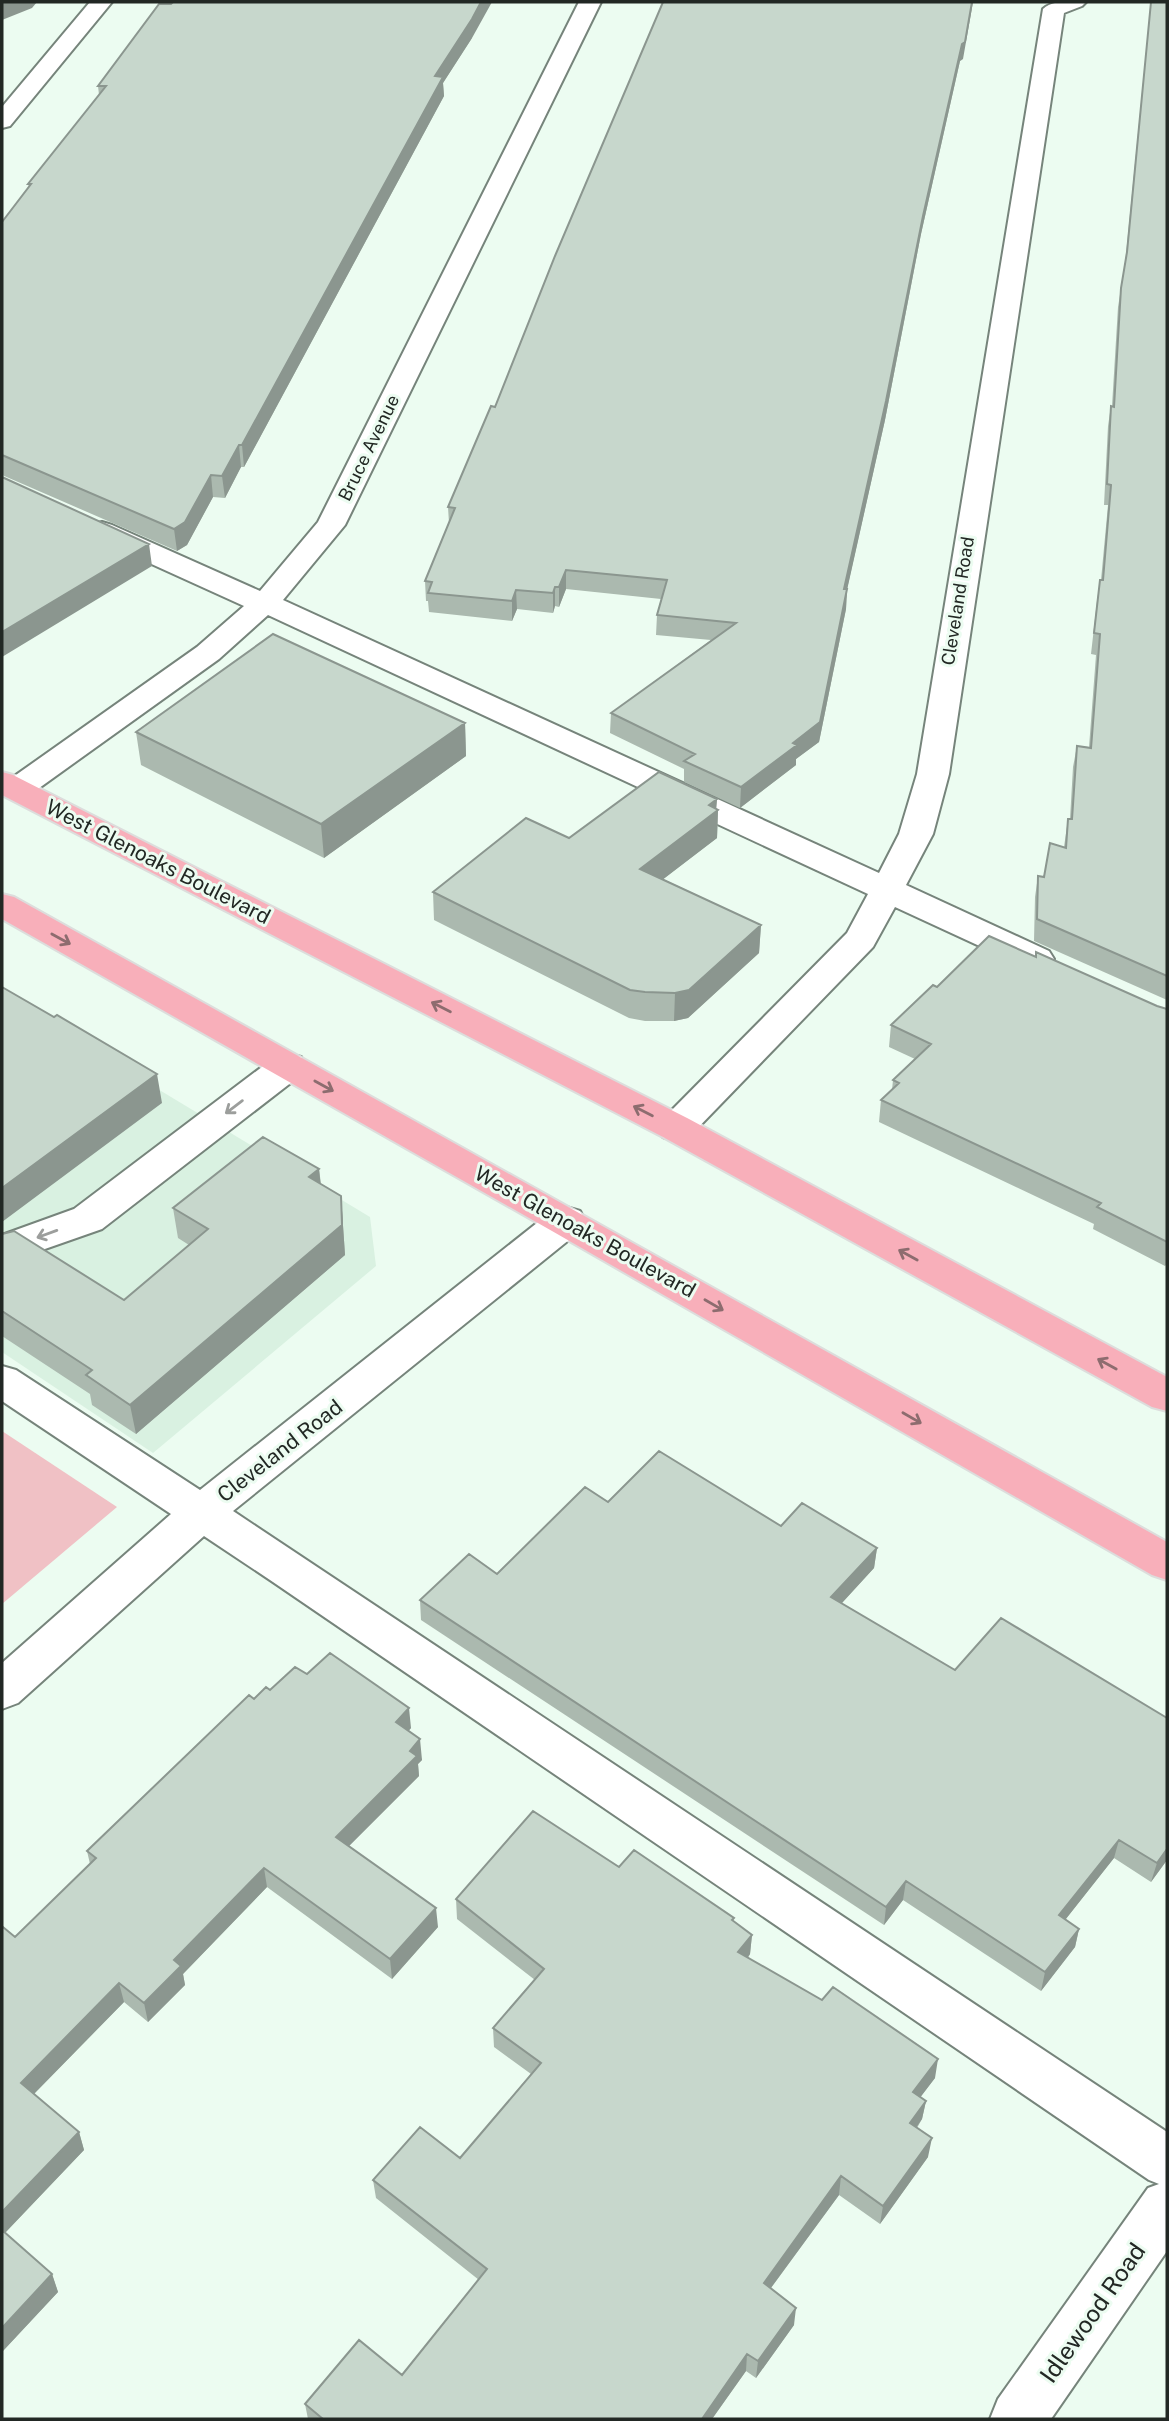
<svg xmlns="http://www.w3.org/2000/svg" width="1169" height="2421" viewBox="0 0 1169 2421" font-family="'Public Sans',sans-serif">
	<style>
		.built { fill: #d9f1e1 }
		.green { fill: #f0c1c5 }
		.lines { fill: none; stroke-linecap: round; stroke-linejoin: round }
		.minor-casing { stroke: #76847b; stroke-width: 4 }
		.major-casing { stroke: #dcdddc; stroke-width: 4 }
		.minor { fill: #fff; fill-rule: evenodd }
		.major { fill: #f8afba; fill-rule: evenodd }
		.wall { fill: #abb9af }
		.shaded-wall { fill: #8b968f }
		.building { fill: #c7d7cc; stroke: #8b968f; stroke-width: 2 }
		.oneway { stroke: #8d6c6f }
		.oneway2 { stroke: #9c9e9c }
		.labels { text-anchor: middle; stroke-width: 6; stroke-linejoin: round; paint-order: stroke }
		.far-street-label { font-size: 18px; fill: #222824; stroke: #ecfcf1 }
		.street-label { font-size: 21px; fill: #222824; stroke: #ecfcf1 }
		.near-street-label { font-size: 24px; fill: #222824; stroke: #ecfcf1 }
	</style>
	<rect width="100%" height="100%" fill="#ecfcf1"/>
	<path class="built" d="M2,995L370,1217L376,1266L153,1453L2,1352Z"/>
	<path class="green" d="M2,1431L117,1507L2,1604Z"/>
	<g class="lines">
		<g class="minor-casing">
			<path id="minor" d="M90,2H112L10,126L2,128V107Z
				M579,2H601L345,525L283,600L879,873L899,834L917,774L1043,9C1053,0 1072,1 1086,2L1082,6L1064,13L949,774L933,834L906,885L1049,951L1054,959L1049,967L1037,970L1025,967L895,907L873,947L689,1137L676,1141L663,1137L657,1128L663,1119L847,933L868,894L268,615L219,659L28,796L17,799L6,796L2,790L6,782L197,647L244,606L92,537L88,531L92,525L102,522L112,525L260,591L318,522Z
				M288,1054L301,1057L306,1066L301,1075L102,1229L2,1264V1235L74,1209L275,1057Z
				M566,1207L580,1211L585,1221L580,1231L233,1511L1167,2132V2251L1051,2419H990L998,2399L1148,2188L1159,2184L1149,2180L273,1582L204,1536L18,1703L2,1709V1663L171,1514L2,1401V1366L16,1370L200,1490L552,1211Z"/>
		</g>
		<g class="major-casing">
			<path id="major" d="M2,772L13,775L689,1119L1167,1377V1411L1152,1407L663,1137L2,795Z
				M2,894L14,897L1167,1542V1580L1152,1575L552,1231L2,919Z"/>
		</g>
		<use href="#minor" class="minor"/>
		<use href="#major" class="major"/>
	</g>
	<path class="wall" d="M1151,2H1167V1000L1034,941L1035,897L1038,876L1044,877L1064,847L1068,819H1070L1073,767L1077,746L1089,747L1096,655L1091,654L1097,601L1100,580H1101L1108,505H1104L1108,426L1111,406H1112L1118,307L1125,264Z
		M472,38L443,83L444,96L244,467H241L225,498L213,497L187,545L177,551L2,475V222L29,187L28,184L99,95L98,86Z
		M963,59L960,61L921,234L885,420L847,589L846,609L819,742L796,759V765L740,808L684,782V769L610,733L611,713L711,640L656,635L657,615L661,599L566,589L559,607L555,606L553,613L517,609L512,621L429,612L428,601H426L425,581L449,523L448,507L495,407L555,256Z
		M465,723L466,756L324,858L141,765L136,732Z
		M717,799L716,809L718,810L717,838L663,879L761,925L759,953L688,1018L674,1021H645L629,1018L434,920L433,892L569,838Z
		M1036,952L1157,1006L1167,1009V1264L1165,1266L1093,1229L1094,1224L879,1122L881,1100L892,1090L893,1080L915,1059L889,1047L891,1025L937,987L1036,956Z
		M319,1169L321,1184L341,1196L345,1255L136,1434L92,1405L90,1394L2,1336V1234L124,1300L189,1245L178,1238L173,1208Z
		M608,1502L781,1526L877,1548L874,1568L842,1603L1167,1860L1151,1882L1114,1858L1065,1920L1079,1929L1075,1947L1041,1991L903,1900L884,1925L421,1620L420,1600L497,1574Z
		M307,1674L411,1728L408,1731L422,1760L418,1764L419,1776L349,1846L438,1927L392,1979L267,1887L183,1974L185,1985L148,2022L124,2002L34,2094L79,2132L84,2150L5,2233L52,2274L58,2292L2,2352V1928L15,1937L90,1864L87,1851L254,1699L270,1690Z
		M619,1867L734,1918L733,1922L752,1935L750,1954L748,1958L935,2078L920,2097L926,2101L922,2119L917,2128L928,2157L880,2224L839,2195L771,2288L794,2325L756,2378L746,2371L712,2419H308L305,2404L402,2375L479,2280L376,2198L373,2180L460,2158L531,2074L494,2047L493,2028L535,1980L457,1919L456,1899Z"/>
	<path class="shaded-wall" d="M2,2H37L32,8L2,20Z
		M481,2H492L472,38L443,83L444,96L244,467L242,445L435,76Z
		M972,2H973L963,59L960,61L921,234L885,420L843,608L844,589L923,216Z
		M239,445L241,467L225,498L222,476Z
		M211,475L213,497L187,545L177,551L174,529Z
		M149,544L152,566L2,657V632Z
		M566,570V589L559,607V587Z
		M555,587V606L553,613V593Z
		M847,589L846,609L819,742L796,759V765L740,808L741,787L793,743Z
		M516,590L517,609L512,621V601Z
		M465,723L466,756L324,858L321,824Z
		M717,799L716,811L718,810L717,838L640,897V869Z
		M761,925L759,953L688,1018L674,1021L675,993Z
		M157,1074L162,1103L2,1222V1188Z
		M319,1169L322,1198L309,1177Z
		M341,1196L345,1255L136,1434L130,1405Z
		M877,1548L874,1568L829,1617L831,1597Z
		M409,1708L411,1728L398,1743L396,1722Z
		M420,1739L422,1760L418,1764L419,1776L339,1856L336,1837Z
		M1119,1840L1114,1858L1054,1934L1059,1915Z
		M1167,1849V1860L1151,1882L1157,1863Z
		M264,1868L267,1887L183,1974L185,1985L148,2022L144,2003L174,1960Z
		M906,1881L903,1900L884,1925L886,1907Z
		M436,1908L438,1927L392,1979L390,1959Z
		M1079,1929L1075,1947L1041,1991L1045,1972Z
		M752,1935L750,1954L737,1971L738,1952Z
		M119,1983L124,2002L26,2102L21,2083Z
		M938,2059L935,2078L910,2111L913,2092Z
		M926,2101L922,2119L907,2141L910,2123Z
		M79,2132L84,2150L2,2236V2212Z
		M932,2138L928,2157L880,2224L883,2206Z
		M841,2176L839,2195L762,2300L764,2283Z
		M52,2274L58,2292L2,2352V2328Z
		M796,2308L794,2325L756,2378L758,2361Z
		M747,2354L746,2371L712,2419H702Z"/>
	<path class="building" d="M173,2H481L472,19L435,76L443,77L242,445H239L222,476L211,475L185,522L174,529L2,455V222L31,184H28L106,86H98L159,4H171Z
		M663,2H972L965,42L962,44L923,216L886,401L844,589H847L820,722L793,743L797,745L741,787L684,761L695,754L611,713L736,623L657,615L667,580L566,570L559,587H555L553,593L516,590L512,601L428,593L432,582L425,581L455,508L448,507L491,406L495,407L555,256Z
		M1151,2H1167V976L1037,919L1038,876L1044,877L1050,843L1066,848L1068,819H1072L1077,746L1091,748L1100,634L1094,633L1100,580H1103L1111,485L1107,484L1111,406L1114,407L1121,288L1127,252Z
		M2,477L149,544L2,632Z
		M273,634L465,723L321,824L136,732Z
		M659,772L717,799L709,805L718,810L640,869L761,925L689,990L675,993L645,992L630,990L433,892L526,818L569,838Z
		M989,936L1036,957V952L1157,1006L1167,1009V1242L1097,1207L1101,1203L881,1100L899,1083L893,1080L931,1044L891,1025L933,985L937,987Z
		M2,987L54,1017L57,1015L157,1074L2,1188Z
		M263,1137L319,1169L309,1177L341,1196L342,1225L130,1405L86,1375L92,1370L2,1311V1234L14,1231L124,1300L208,1229L173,1208Z
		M659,1451L781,1526L802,1503L877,1548L831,1597L955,1670L1001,1618L1167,1718V1849L1157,1863L1119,1840L1059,1915L1079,1929L1045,1972L906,1881L886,1907L420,1600L469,1554L497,1574L585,1487L608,1502Z
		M330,1653L409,1708L396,1722L420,1739L410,1751L417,1756L336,1837L436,1908L390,1959L264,1868L174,1960L181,1966L144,2003L119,1983L21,2083L79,2132L2,2212V1928L3,1927L15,1937L96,1858L87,1851L249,1695L254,1699L266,1687L270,1690L295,1667L307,1674Z
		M533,1811L619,1867L634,1850L734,1918L732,1920L752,1935L738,1952L822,2000L833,1987L938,2059L913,2092L926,2101L910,2123L932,2138L883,2206L841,2176L764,2283L796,2308L758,2361L747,2354L702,2419H323L305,2404L359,2340L402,2375L487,2269L373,2180L420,2127L460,2158L541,2063L493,2028L544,1969L456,1899Z
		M2,2230L52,2274L2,2328Z"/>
	<defs><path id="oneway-shaft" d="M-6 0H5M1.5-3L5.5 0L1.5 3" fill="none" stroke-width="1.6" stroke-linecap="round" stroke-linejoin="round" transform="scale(1.75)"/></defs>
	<g class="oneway">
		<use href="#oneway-shaft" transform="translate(61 939) rotate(29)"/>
		<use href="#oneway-shaft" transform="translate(441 1007) rotate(-153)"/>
		<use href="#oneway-shaft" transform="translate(324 1086) rotate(29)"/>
		<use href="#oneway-shaft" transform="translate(643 1111) rotate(-153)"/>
		<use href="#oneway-shaft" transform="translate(908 1255) rotate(-151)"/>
		<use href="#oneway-shaft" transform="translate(714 1305) rotate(30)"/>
		<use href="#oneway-shaft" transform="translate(1107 1364) rotate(-151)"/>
		<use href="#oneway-shaft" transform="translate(912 1418) rotate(30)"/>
	</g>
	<g class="oneway2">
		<use href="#oneway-shaft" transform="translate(234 1107) rotate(143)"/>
		<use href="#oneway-shaft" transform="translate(47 1234) rotate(160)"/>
	</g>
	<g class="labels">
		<g class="far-street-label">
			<text transform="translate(369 448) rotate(-64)" y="6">Bruce Avenue</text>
			<text transform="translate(958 601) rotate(-81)" y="6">Cleveland Road</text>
		</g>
		<g class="street-label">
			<text transform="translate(158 862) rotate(27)" y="7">West Glenoaks Boulevard</text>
			<text transform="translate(585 1232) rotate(29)" y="7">West Glenoaks Boulevard</text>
			<text transform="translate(280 1451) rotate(-38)" y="7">Cleveland Road</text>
		</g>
		<g class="near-street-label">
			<text transform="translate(1093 2313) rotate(-55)" y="8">Idlewood Road</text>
		</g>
	</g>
	<rect width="1169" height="2421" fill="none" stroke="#222824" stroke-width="7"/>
</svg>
